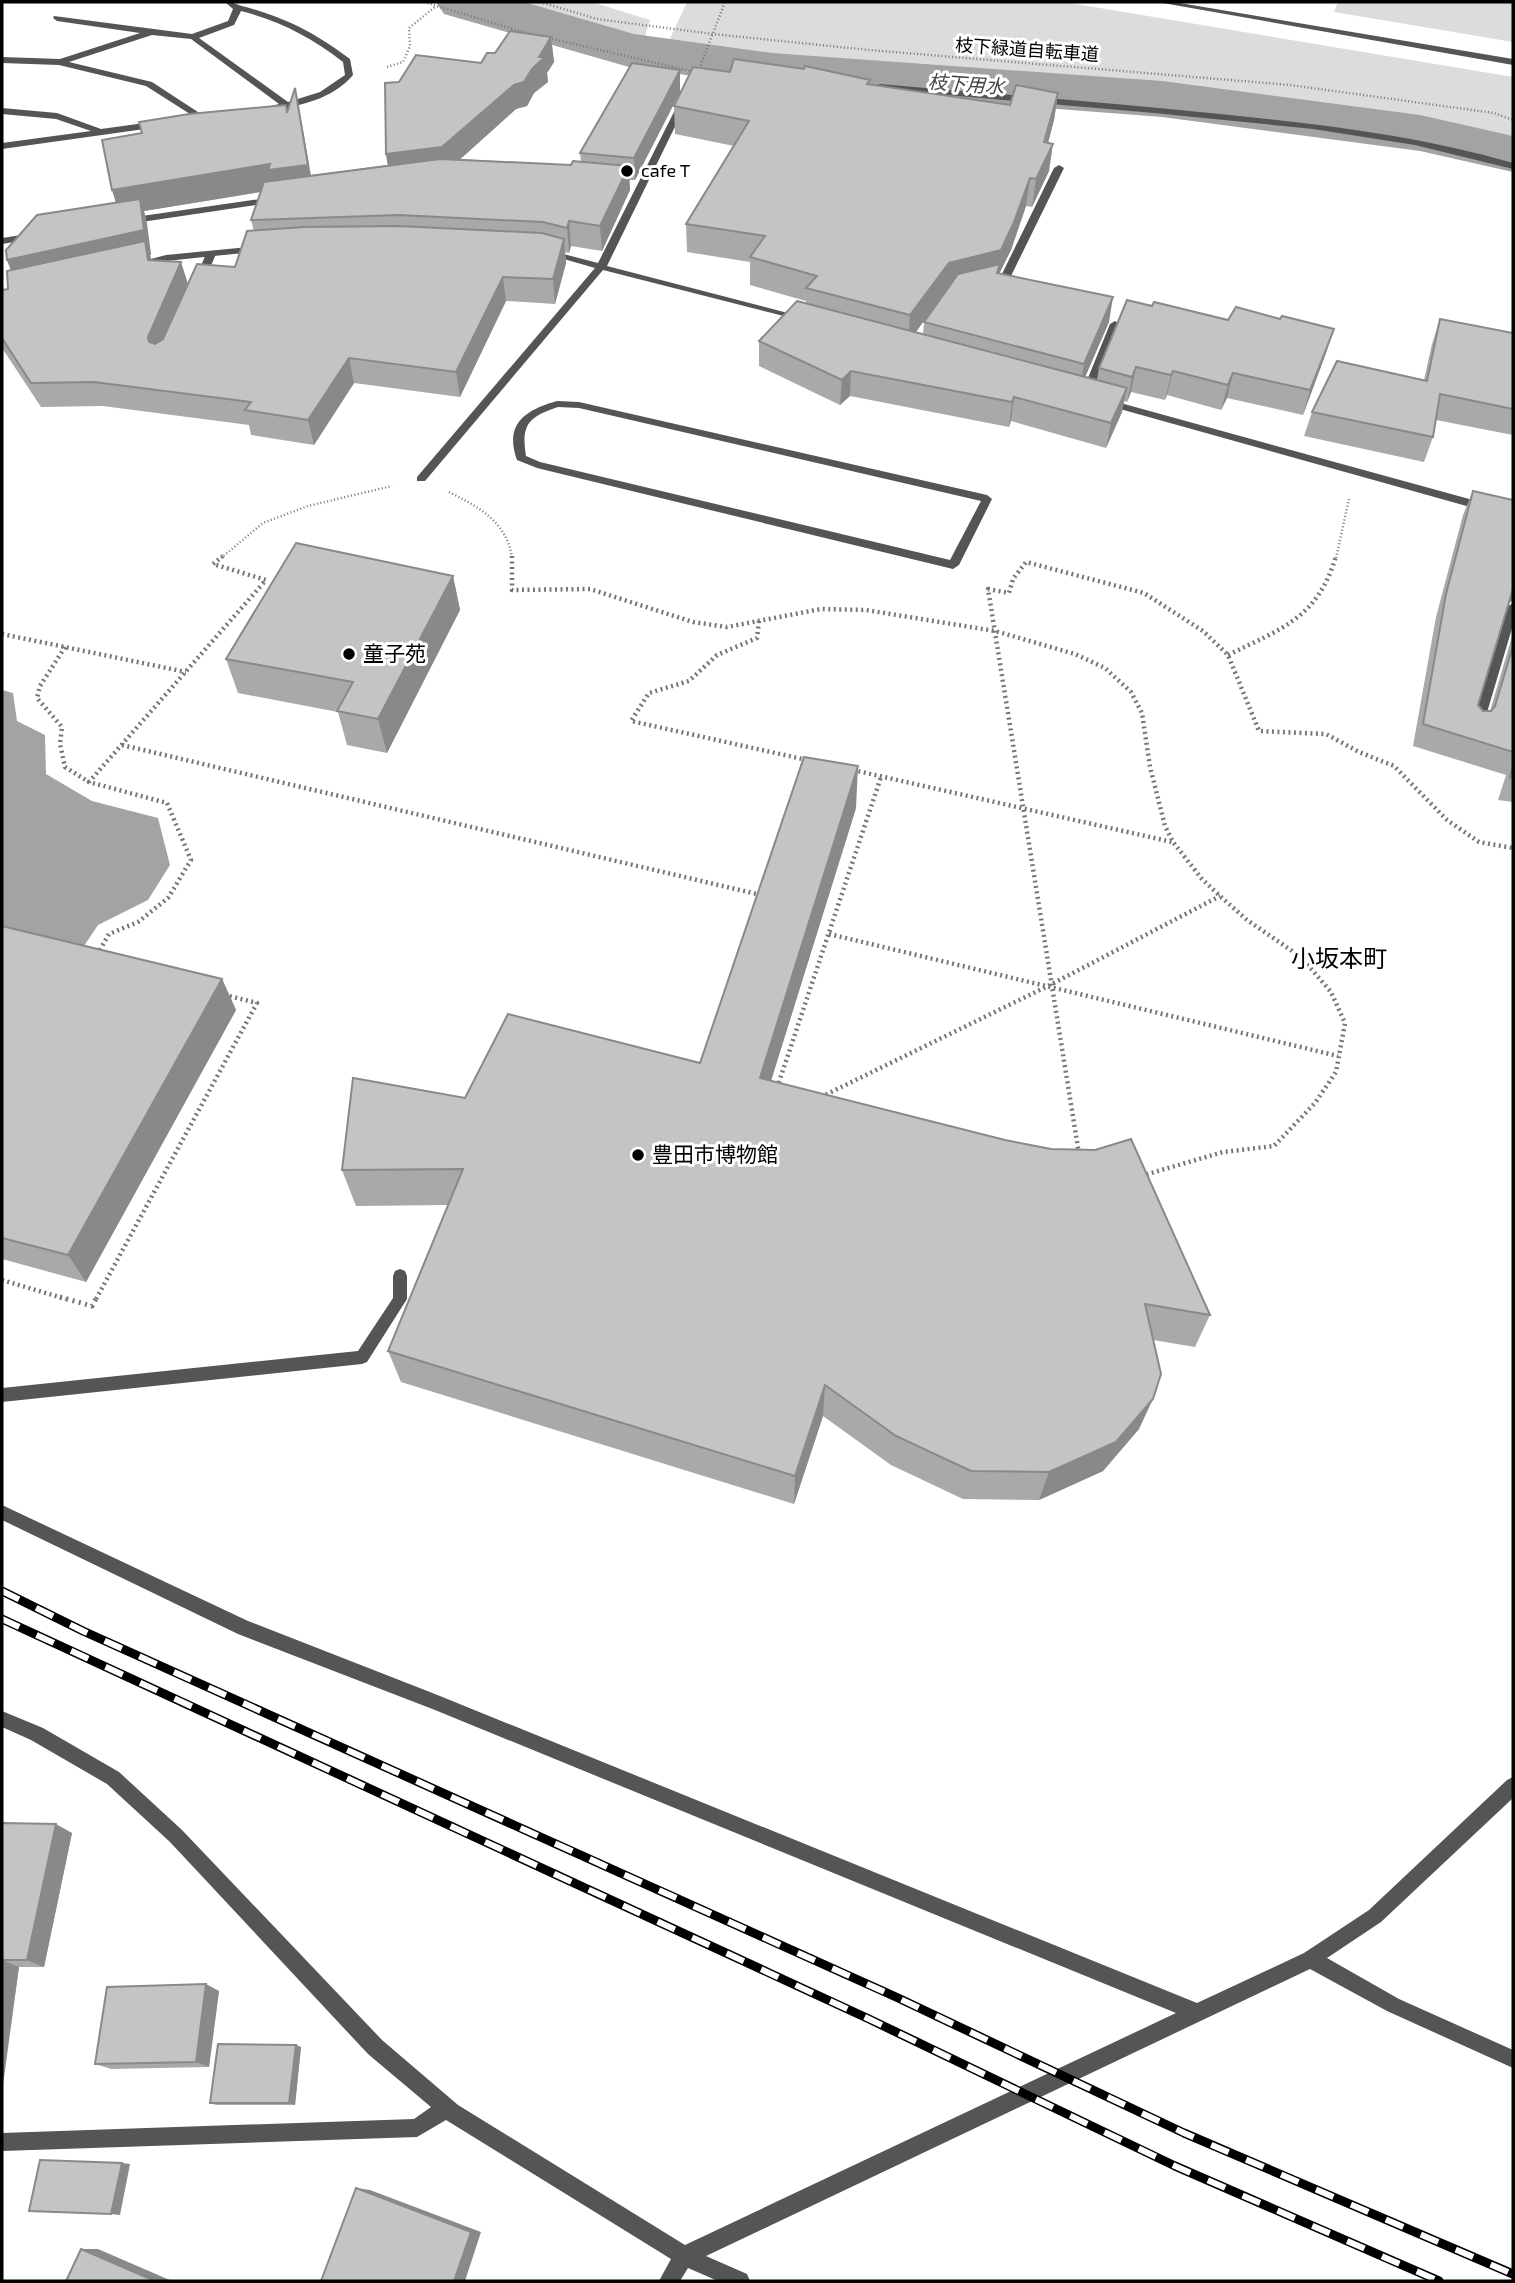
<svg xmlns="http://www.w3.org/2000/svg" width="1515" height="2283" viewBox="0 0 1515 2283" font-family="'Exo 2','Noto Sans JP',sans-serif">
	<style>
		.green { fill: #dcdcdc }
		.water { fill: #a3a3a3 }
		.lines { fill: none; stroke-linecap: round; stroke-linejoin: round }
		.river { fill: #a3a3a3; fill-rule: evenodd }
		.path-far2 { stroke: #777; stroke-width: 2.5; stroke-dasharray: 1 2.5; stroke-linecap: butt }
		.path-far1 { stroke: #777; stroke-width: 4.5; stroke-dasharray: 2 3.5; stroke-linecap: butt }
		.path { stroke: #777; stroke-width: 5; stroke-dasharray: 2 4.5; stroke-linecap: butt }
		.service { fill: #555; fill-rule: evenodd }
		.minor { fill: #555; fill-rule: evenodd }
		.tertiary { fill: #555; fill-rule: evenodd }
		.rail-casing { stroke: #000; stroke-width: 9 }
		.rail { stroke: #fff; stroke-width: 6; stroke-dasharray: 19; stroke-linecap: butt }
		.wall { fill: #a9a9a9; fill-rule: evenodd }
		.shaded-wall { fill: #898989 }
		.building { fill: #c4c4c4; stroke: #898989; stroke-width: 2 }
		.poi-dot { fill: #000; stroke: #fff; stroke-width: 2.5 }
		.labels { text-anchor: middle; stroke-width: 6; stroke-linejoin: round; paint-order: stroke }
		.far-street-label { font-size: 18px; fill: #000; stroke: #fff }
		.far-poi-label { font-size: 18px; fill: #000; stroke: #fff; text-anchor: start }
		.far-water-label { font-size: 19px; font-style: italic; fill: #444; stroke: #fff }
		.poi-label { font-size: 21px; fill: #000; stroke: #fff; text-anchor: start }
		.quarter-label { font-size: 24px; fill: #000; stroke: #fff }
	</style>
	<rect width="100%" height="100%" fill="#fff"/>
	<path class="green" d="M493,2H592L650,20L644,39L546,18Z
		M687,2H1064L1513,77V143L1489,135L1275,99L801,59L667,45Z
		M1338,2H1513V42L1334,12Z"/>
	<path class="water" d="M2,690L13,693L17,721L45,735L46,774L92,801L158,818L170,865L148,900L98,925L78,955L2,937Z"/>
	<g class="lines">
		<path class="river" d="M436,2H524L634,34L772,53L1162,81L1420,115L1513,136V172L1420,151L1162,117L772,87L629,67L444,14Z"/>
		<path class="path-far2" d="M424,2L530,34
			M540,2L597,19L713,34L869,50L1290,85L1494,113L1513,120
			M549,38L690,71
			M387,67L403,62L410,46L409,28L436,6
			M698,72L725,2
			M449,492C479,507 507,522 512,558
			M221,558L263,523L308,506L392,486
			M1336,558L1349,499"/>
		<path class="path-far1" d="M512,556V590L590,589L693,622L727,627L821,609L866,610L995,631L1075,654L1105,668L1131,692L1142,713L1150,767L1165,826L1173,842L1202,879L1220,896L1247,920L1301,957L1331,992L1345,1023L1336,1072L1315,1103L1274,1146L1223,1152L1141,1176
			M759,621L757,638L717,655L689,681L649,693L631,721L807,760
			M2,634L186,672
			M65,647L40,686L37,698L62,727L60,744L65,767L89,782
			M1228,655C1281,629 1318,618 1336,556
			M122,745L761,895
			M853,770L1172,842
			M829,934L1338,1056
			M97,955L109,934L138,922L168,898L191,860L167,803L89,782L266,580L213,564L223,556
			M777,1088L881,777
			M821,1097L1050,985L1220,896
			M1079,1154L988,589L1009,593L1013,579L1026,562L1144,593L1203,631L1228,655L1259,731L1326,734L1359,752L1394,766L1447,820L1479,842L1513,848
			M2,1280L66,1299
			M96,1299L257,1003L225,995"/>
		<path class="path" d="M60,1297L92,1306L97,1297"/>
		<path class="service" d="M225,2C234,2 237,5 246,7C288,19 315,33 350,59L353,75C332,100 300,105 269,112L265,109L266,107L279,104L191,39L152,35L69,62L152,82L204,116L205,118L201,121L146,86L59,65L2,63V57L60,59L140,33L57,21L53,18L54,16L192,34L228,21L233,9ZM241,11C280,21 311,37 343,62L345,75L320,92L288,102L199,38L234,25Z
			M2,108L57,113L101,129L159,121L163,124L159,127L2,149V143L91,131L56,119L2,114Z
			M1059,165L1064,168L1008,282L991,286V282L999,280L1054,168Z
			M211,251L216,254L204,282L196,284L194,282L206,254Z
			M1115,321L1120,324L1091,395L1086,398L1082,397L1081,395L1110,324Z
			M557,401L579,402L987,495L992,499L959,565L953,569L537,468L517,460C504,424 525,410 557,401ZM558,407L579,408L981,501L950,560L540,462L526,456C521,425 528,417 558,407Z
			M400,1269L405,1271L407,1276V1299L367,1362L362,1364L2,1402V1388L358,1351L393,1298V1276L395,1271Z"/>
		<path class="minor" d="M880,84C993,94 1107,102 1220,114C1319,124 1417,135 1513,163V169L1415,145L1313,129L1154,113L877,89V85Z
			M680,100L687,102L607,266L807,318V322L603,270L425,481H417V477L595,268L543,253L548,250L598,263Z
			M274,197L277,198V202L128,224L123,221L128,218Z
			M35,233L38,234V238L2,244V238Z
			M259,246L264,249L262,251L166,261L137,267L132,264L166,255Z
			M1106,399L1513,511V519L1102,404L1101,402Z
			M1513,603V625L1483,726L1481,729H1473L1471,726L1507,607Z
			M2,1505L248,1621L435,1694L1197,2003L1304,1953L1369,1910L1507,1780L1513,1777V1798L1381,1922L1327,1958L1399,1999L1513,2050V2068L1387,2011L1310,1969L706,2256L747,2274L750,2281H718L688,2268L680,2281H659L671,2259L446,2120L417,2137L2,2151V2133L414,2119L431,2107L368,2054L170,1842L107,1784L31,1740L2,1727V1711L43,1728L119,1772L182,1830L382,2040L458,2105L685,2245L1176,2013L435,1710L238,1634L2,1520Z"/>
		<path class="tertiary" d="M1157,2H1174L1513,59V65Z"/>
		<g class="rail-casing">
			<path id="rail" d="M2,1591L83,1631L896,1997L1184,2133L1513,2274
				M2,1619L869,2019L1175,2166L1439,2281"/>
		</g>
		<use href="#rail" class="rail"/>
	</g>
	<path class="wall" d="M551,37L554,62L547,73L548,82L534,93L527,106L516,109L460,159L571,165L581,161L580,153L680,70V92L635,180H629L630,190L602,251L571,246L569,253L565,252L566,263L555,304L506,301L460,397L354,383L314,445L251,435L249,425L103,406L41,407L2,348V290L8,289L11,270L7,260L116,203L112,190L287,111L300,113L311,175L388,165L386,154L399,82L481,63L495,53ZM260,192L251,220L254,231L235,267L188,284L151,260L150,255H151L147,224L144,211Z
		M730,72L870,80V85L1010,105L1058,93L1054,120L1048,143L1049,171L1032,207L1026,206L1011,250L999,274L1109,322L1085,377L1097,380L1099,368L1152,306L1228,320L1280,319L1334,329L1326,353L1303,415L1227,398L1221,410L1167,395L1165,400L1131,392L1127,402L1124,401L1122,412L1106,448L1011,421L1009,427L850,396L840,405L759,366V341L806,303V301L750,285V262L687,252L686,224L734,146L675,134L674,106ZM946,290L924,322L923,334L916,332Z
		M1440,319L1513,333V435L1436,420L1433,437L1424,462L1304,436L1312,412L1424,380L1432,344Z
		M1473,491L1513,500V600L1509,603L1478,705L1483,711H1490L1513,633V802L1498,800L1506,775L1413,746L1436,617L1463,515Z
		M453,576L460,610L387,753L347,745L338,712L238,693L226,659Z
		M856,808L771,1081L1210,1315L1195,1347L1153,1340L1139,1429L1103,1471L1039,1500L963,1499L891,1465L823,1416L794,1504L401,1382L388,1351L448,1205L356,1206L342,1170L465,1098L700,1063Z
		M2,926L222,979L236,1010L86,1282L2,1259Z
		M2,1823L72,1833L44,1967H19L2,2085Z
		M219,1991L209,2067L111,2069L95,2064Z
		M296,2045L301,2047L295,2105H216L210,2103Z"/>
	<path class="shaded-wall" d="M551,37L554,62L547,73L548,82L534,93L527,106L516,109L446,172L390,179L386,154L532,69Z
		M680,70V92L635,180L634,158Z
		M295,88L313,189L272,190L144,211L147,224L151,255H150L153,266L16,284L7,260L120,215L112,190L270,164Z
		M1058,93L1054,120L1041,169L1053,144L1049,171L1032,207L1036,179Z
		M629,166L630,190L602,251L600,226Z
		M1030,178L1026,206L1011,250L999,274L946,290L908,343L910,315L949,263Z
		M569,221L571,246L569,253L567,228Z
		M564,239L566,263L555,304L553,279Z
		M181,262L189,287L156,362L148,337Z
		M503,277L506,301L460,397L456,372Z
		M1113,297L1109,322L1080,389L1084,364Z
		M1334,329L1326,353L1303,415L1310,390Z
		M349,358L354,383L314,445L308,420Z
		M1136,367L1131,392L1127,402L1132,377Z
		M851,371L850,396L840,405L842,380Z
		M1173,371L1167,395L1165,400L1171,375Z
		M1233,373L1227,398L1221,410L1228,385Z
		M1127,388L1122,412L1106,448L1111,423Z
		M1014,397L1011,421L1009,427L1012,402Z
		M453,576L460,610L387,753L378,719Z
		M1513,587V600L1504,606Z
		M858,766L856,808L760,1116V1078Z
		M222,979L236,1010L86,1282L68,1255Z
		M825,1385L823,1416L794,1504L795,1476Z
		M1153,1399L1139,1429L1103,1471L1039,1500L1049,1472Z
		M56,1824L72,1833L44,1967L27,1960Z
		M2,1960L19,1967L3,2085H2Z
		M206,1984L219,1991L209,2067L196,2062Z
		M296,2045L301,2047L295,2105L289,2103Z
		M122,2163L130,2164L120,2215L111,2214Z
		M356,2188L370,2190L481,2232L465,2281H454Z
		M81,2249H98L172,2281H155Z"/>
	<path class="building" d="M510,31L551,37L539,57H545L532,69L524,82L514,85L442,147L386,154L385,83L399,82L416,55L481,63L487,53H495Z
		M734,59L804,69L805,66L870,80L867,84L1010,105L1016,85L1058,93L1044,142L1053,144L1036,179L1030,178L1014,222L1001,250L949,263L910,315L806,288L817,276L750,257L765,236L686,224L749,121L674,106L693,67L730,72Z
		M632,63L680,70L634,158L580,153Z
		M295,88L308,165L268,170L270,164L112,190L102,140L142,133L139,122L189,114L286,105L287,113Z
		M440,159L571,165L573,161L629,166L600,226L569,221L567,228L543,222L399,215L251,220L264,182Z
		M140,199L144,230L7,260L6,250L37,215Z
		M399,226L542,233L564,239L553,279L503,277L456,372L349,358L308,420L245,410L251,402L94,382L31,383L2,338V290L8,289L7,271L145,241L148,260L181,262L148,337L149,342L155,344L163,339L197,264L235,267L247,231L304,227Z
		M1000,264L997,273L1113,297L1084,364L924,322L958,274Z
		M1127,300L1152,306L1154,302L1228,320L1236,307L1280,319L1282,316L1334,329L1310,390L1233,373L1228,385L1173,371L1171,375L1136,367L1132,377L1099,368Z
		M797,301L1127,388L1111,423L1014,397L1012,402L851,371L842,380L759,341Z
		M1440,319L1513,333V409L1440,394L1433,437L1312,412L1337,361L1427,381Z
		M1473,491L1513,500V589L1478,705L1483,711H1491L1495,706L1513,646V752L1423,724L1446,594Z
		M296,543L453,576L378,719L337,711L353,682L226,659Z
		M804,757L858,766L760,1078L1005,1140L1051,1149L1095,1150L1131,1139L1210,1315L1145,1304L1161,1374L1153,1399L1116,1442L1049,1472L971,1471L896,1436L825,1385L795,1476L388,1351L463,1169L342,1170L353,1078L465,1098L508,1014L700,1063Z
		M1513,766V778L1510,777Z
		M2,926L222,979L68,1255L2,1238Z
		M2,1823L56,1824L27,1960H2Z
		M206,1984L196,2062L95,2064L107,1987Z
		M218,2044L296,2045L289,2103H210Z
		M40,2160L122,2163L111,2214L29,2211Z
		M356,2188L471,2232L454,2281H321Z
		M81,2249L155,2281H66Z"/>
	<g class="poi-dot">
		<circle cx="627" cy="171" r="7"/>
		<circle cx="349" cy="654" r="7"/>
		<circle cx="638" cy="1155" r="7"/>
	</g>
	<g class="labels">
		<g class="far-street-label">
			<text transform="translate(1027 50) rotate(4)" y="6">枝下緑道自転車道</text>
		</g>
		<g class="far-poi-label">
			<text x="641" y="177">cafe T</text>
		</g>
		<g class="far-water-label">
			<text transform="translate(966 84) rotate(4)" y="7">枝下用水</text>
		</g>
		<g class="poi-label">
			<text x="363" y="661">童子苑</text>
			<text x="652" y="1162">豊田市博物館</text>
		</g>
		<g class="quarter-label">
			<text x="1339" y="967">小坂本町</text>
		</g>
	</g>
	<rect width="1515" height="2283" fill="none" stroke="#000000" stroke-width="7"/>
</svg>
